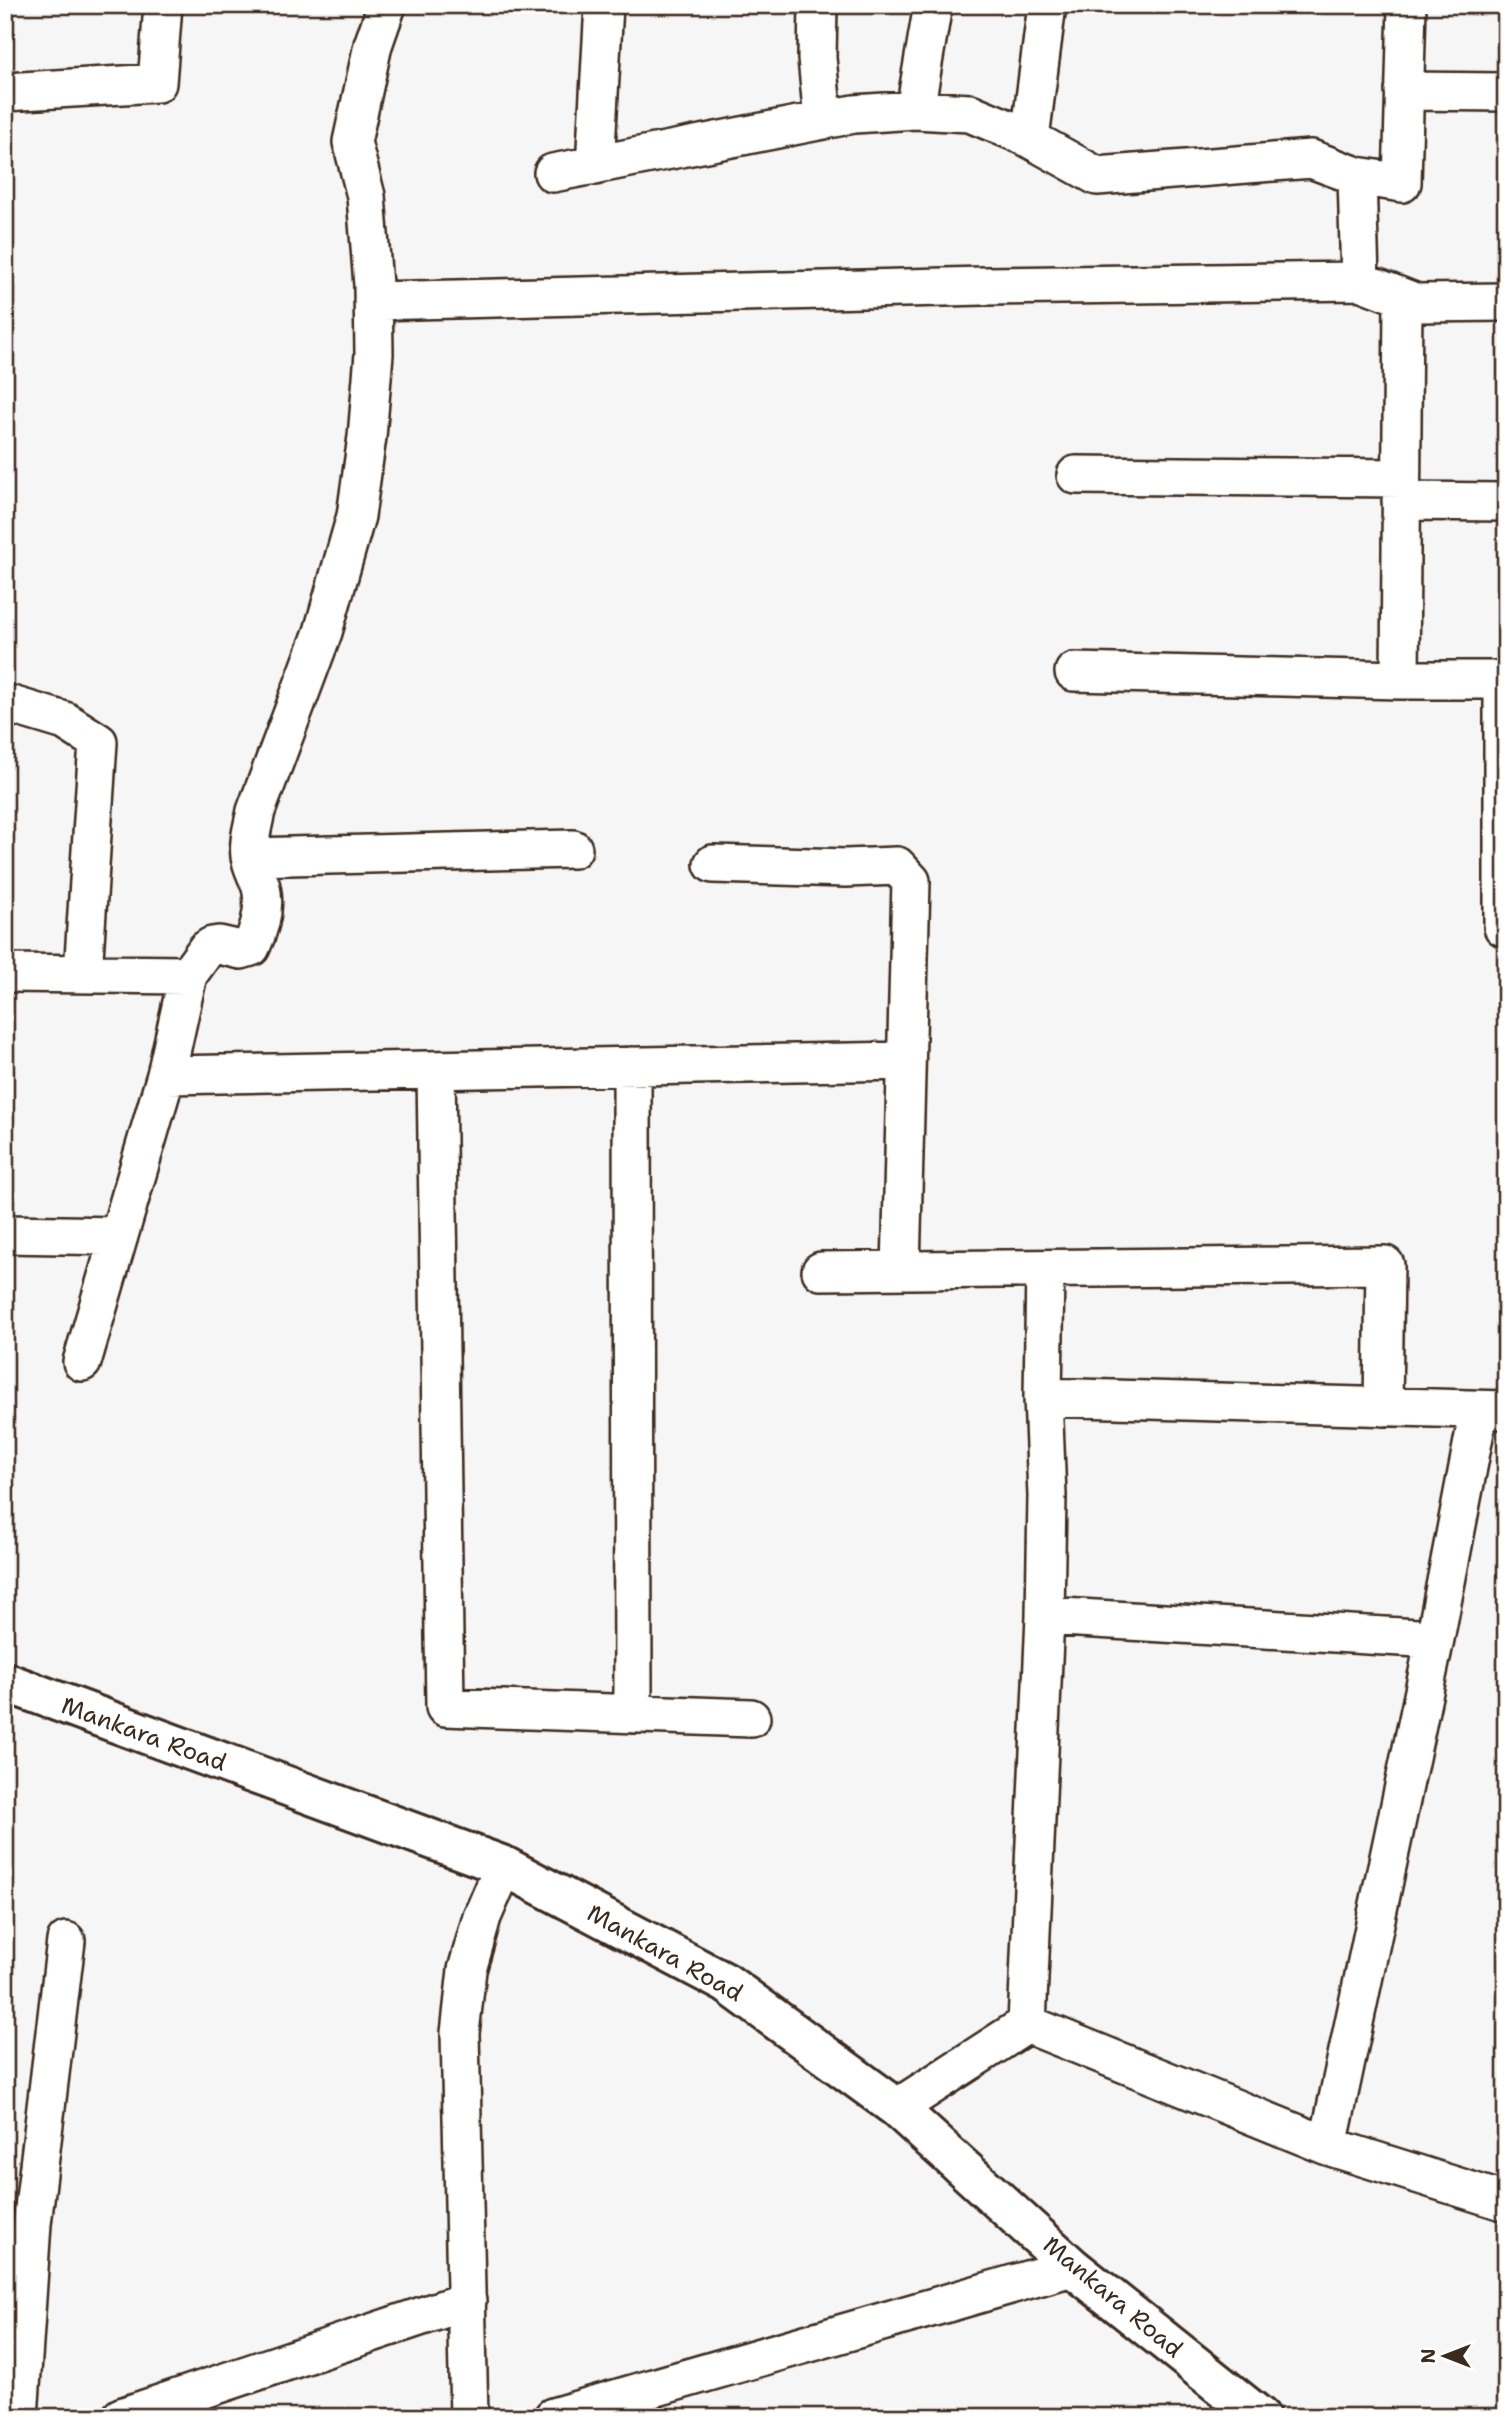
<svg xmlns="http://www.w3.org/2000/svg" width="1511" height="2422" viewBox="0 0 1511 2422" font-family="'Shantell Sans',sans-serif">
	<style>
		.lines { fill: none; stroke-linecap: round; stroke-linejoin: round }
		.street-casing { stroke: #3b2a1e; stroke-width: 42 }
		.primary-casing { stroke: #3b2a1e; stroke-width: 44 }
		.street { stroke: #fff; stroke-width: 37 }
		.primary { stroke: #fff; stroke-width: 38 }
		.labels { text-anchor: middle; stroke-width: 5; stroke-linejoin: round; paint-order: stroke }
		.street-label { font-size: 24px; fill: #3b2a1e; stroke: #fff }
	</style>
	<rect width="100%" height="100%" fill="#f7f6f6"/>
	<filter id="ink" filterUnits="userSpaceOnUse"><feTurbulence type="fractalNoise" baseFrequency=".0143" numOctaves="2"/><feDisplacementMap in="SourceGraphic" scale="14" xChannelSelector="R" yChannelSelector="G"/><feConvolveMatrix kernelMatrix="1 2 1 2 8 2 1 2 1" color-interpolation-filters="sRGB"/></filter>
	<g filter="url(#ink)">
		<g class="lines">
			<g class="street-casing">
				<path id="street" d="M818,5L817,58L823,120
					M1404,91L1506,92
					M5,92L157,83L163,5
					M915,110L933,5
					M1030,138L1047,5
					M595,166L604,5
					M553,173L854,114L915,110L970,113L1023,135L1097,176L1311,159L1357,176L1402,183L1407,5
					M1357,176L1360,281
					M373,301L984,286L1360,281L1417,303L1506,302
					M1076,475L1401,478
					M1401,501L1506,502
					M1074,672L1400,680H1506
					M1400,680L1403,298
					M1503,680V927
					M5,703L65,721L98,742L83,974
					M250,857L573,849
					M713,864L846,868L897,866L911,881L901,1270
					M5,973L188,975
					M632,1066L633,1714
					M436,1070L445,1707L751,1718
					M166,1075L905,1061
					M5,1234L119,1236
					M821,1271L1385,1265L1383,1407
					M82,1362L166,1075L188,975L206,950L212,946L219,945L241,950L251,947C260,928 266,908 261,887C258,877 251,866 250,856C248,841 253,826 256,811L323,632L356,516L367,437L374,354L373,285L366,196L352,142L373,45L387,5
					M1043,1397L1506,1410
					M1045,1616L1435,1639
					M1027,2024L1328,2146L1506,2202
					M897,2108L1027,2024L1045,1616L1047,1496L1043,1397L1045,1269
					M1328,2146L1435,1639L1479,1410
					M19,2417L32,2224L66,1941
					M121,2417L467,2301
					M469,2417L460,2033L467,1970L482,1917L504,1866
					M553,2417L1072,2267"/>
			</g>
			<g class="primary-casing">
				<path id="primary" d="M5,1682L504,1866L726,1983L897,2108L1072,2267L1260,2417"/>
			</g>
			<use href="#street" class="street"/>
			<use href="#primary" class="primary"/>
		</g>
	</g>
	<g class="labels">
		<g class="street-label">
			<text transform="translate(144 1734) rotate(20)" y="8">Mankara Road</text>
			<text transform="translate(665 1953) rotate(29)" y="8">Mankara Road</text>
			<text transform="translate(1113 2297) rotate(40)" y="8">Mankara Road</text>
		</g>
	</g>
	<rect width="1511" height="2422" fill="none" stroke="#fff" stroke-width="28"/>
	<rect x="14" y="14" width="1483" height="2394" fill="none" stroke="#3b2a1e" stroke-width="2.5" filter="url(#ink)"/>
	<g transform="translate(1445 2356) rotate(270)" stroke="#ffffff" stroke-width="5" paint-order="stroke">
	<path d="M0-5L12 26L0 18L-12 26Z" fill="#3b2a1e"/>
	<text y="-10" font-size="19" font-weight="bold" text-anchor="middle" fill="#3b2a1e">N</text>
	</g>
</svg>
